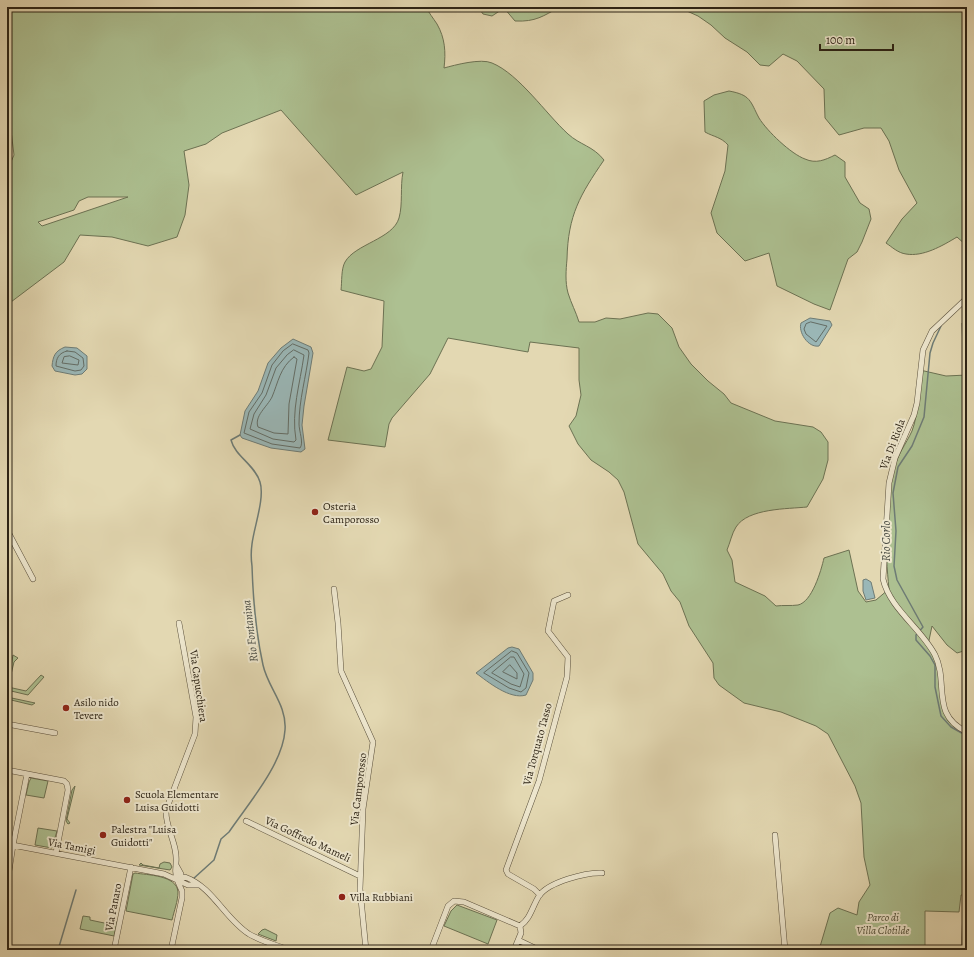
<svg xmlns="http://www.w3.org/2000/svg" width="974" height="957" viewBox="0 0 974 957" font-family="Alegreya,serif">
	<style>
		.green { fill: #adc091; stroke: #6c7253; fill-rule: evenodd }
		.water { fill: #9ab7b7; stroke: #6e7c76 }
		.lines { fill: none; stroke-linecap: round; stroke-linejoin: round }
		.shore { stroke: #636d66; stroke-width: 1 }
		.stream { stroke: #6e7c76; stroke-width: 1.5 }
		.minor-casing { stroke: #5a503c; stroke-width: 6 }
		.minor { stroke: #ede6cd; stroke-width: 5 }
		.poi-dot { fill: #8f2418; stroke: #ede6cd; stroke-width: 1.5 }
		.labels { text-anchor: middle; stroke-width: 4; stroke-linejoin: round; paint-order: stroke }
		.street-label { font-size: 11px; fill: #2c2315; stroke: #ede6cd }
		.poi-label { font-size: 11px; fill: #2c2315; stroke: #ede6cd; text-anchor: start }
		.park-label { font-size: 11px; font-style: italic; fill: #4c4a34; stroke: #ede6cd }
		.water-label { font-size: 12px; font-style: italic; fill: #4d4f46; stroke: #ede6cd }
	</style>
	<rect width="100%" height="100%" fill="#e3d8b2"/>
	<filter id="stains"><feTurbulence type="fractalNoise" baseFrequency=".005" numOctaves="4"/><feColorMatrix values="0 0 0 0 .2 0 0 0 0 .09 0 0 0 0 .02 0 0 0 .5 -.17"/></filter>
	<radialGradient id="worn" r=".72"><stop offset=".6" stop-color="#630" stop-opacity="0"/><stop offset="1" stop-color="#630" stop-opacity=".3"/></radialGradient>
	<path class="green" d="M7,7H426C429,13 433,18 437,24C445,38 446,52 444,68C455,65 481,58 492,63C519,74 546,114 568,134C580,145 593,146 604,160C580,195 568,215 567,259C566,270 565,282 568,293C571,303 576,312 579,322H595L606,318L620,319L648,313L658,314L672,328L679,347L691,364L708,381L724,394L731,403L775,421L813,427L821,432L828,442V460L823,479L807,507C788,509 748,508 736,527C732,533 730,543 727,550L732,560L735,582L765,596L776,606C783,605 791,606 798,605C812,602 821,571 824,558L849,550L858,591L866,602L876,600L889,589C885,550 884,508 894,470C897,455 906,444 912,431C919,413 918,389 920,370L946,376L967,375V650L957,653L947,645L932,626L928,645L940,667L939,684L951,724L967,732V895H961L959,912L925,911V950H819L830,913L838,908L857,915L859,902L870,885L864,857L861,803L855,786L828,734L816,726L781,712L744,703L719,685L714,678L713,663L689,626L680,602L671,591L663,574L638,544L624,492L618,480L609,472L591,460L578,444L569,426L576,416L581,395L579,380V348L530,342L528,352L448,338L430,374L392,418L389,424L385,447L328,440L347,367L364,371L371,369L382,347L384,301L341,290C342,282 341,269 345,262C355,244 393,239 399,218C403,204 400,187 403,172L356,195L281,110L222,133L206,144L184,151L189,185L185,215L177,237L148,246L112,237L80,235L64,262L7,305V171L14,155L9,114L7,113ZM88,197H128L42,226L38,222L74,210L79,201Z
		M478,7H560C543,16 536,22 515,21L504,8L492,16L483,14Z
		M678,7H803L808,10L857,7H967V246L957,237C942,246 923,257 906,254C898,253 892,247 886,243L902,219L917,203L899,170L889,141L881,128H864L839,135L825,118L824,89L797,61L783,54L769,66L760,65L747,52L725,38L711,25L698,16Z
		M729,91C751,95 750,101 759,118C767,131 791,154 805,159C816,164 825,160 835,155L845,162V177L860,203L869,209L871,219L862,242L857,252L848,259L830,310L814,304L777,286L769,253L745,261L717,233L711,213L725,171L728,145C721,137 714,137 705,132L704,101L714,95Z
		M967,318V355L963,351L962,323Z
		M13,655L18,658L14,662L8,687L26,691L41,675L44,677L28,695L7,690Z
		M7,697L35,703L32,705L7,699Z
		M31,778L48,781L44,798L26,795L29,782Z
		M75,786L67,819L70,823L68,824L66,821L72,790Z
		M38,828L57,831L52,848L35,845Z
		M164,862L170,863L172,867L170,870L139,865L141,863L143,865L159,868L160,864Z
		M135,873C147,875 177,875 178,892C178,901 174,911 172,920L126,911L133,874Z
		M457,905L497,920L488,944L444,926L451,911Z
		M83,916L90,917V920L109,924L110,921L117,922L114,936L80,929Z
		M265,929L277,935L276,941L258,934L262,930Z"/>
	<path class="water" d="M810,318L830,321L832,325L819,346C808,348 798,332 801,323Z
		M293,339L311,347L313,353L304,406L302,425L305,449L301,452L271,448L242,438L240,435L245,411L258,391L268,363L281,348Z
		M65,347L77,348L87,356V369L82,374L75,375L55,371L52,366C53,356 55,351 65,347Z
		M866,579L871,582L875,598L866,600L863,591V580Z
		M512,647L519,649L533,673V680L526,695C510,700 488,682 476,673L508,648Z"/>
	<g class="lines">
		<path class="shore" d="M811,322L827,326L816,342L806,334L804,329L806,324Z
			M293,344L308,350L309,353C306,377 299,400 299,424C299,431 304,443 300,448L272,444L244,433L249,412L262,393L272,365L283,351Z
			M294,350L304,355C300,384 291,411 296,440L294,442L273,439L250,429L254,414L266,395L276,368L287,355Z
			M67,351L75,352L83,358L84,366L81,370L75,371L56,366C56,358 59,353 67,351Z
			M70,356L79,360L78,365L62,363L64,357Z
			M294,357L297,359L289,404L288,434L274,433L258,427C254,416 267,407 272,397C278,383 280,367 294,357Z
			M512,651L517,653L529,673L526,688L521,692L509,688L484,673Z
			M511,657H514L524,674L520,687L511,684L492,673Z
			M510,665L517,673V679L503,672Z"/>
		<path class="stream" d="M941,326L933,343L930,353L924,417L912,446L898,467L893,493L896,531L894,566L897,580L923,627L916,635V640L930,656L935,665V687L941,716L951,727L967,736
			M193,879L214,860L221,839L229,832C248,804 283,764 285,730C287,705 268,688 263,665C256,633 253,598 252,566C251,559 251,551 252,544C254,527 265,498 260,482C255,465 235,456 231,440L240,435
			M58,950L76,890"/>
		<g class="minor-casing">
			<path id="minor" d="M967,298L932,331L923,350L917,403L914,415L895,458L889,483L883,579C890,609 921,628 935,655C949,683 930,715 967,732
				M7,530L33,579
				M334,589L338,623L341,671L373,742L363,809L360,889L366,950
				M7,650V665
				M7,724L55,733
				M7,770L64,781L67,784L68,790L56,853
				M246,821L360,876
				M775,835L785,950
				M7,844L164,874L188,885H198
				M13,845L27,774
				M176,865L181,874L178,882C174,872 176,873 176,863C178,844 165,828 166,810L195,734L196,717L179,623
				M178,882L185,877C213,887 225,919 249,934C261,941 276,945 289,950
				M7,884L13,845
				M540,895L534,889L508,874L506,870L539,781L567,677L568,657L548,631L554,601L568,595
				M520,926C531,918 532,907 539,896C548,882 587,872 602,873
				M518,940L539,950
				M114,950L131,867
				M171,950L182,898V891L178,882
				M431,950L448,906L454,901L464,902L520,926
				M514,950L521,933L520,926
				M964,950L966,896"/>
		</g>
		<use href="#minor" class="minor"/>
	</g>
	<g class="poi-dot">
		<circle cx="315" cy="512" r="4"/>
		<circle cx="66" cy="708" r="4"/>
		<circle cx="127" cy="800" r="4"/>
		<circle cx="103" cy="835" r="4"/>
		<circle cx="342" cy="897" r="4"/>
	</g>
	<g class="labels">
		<g class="street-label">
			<text transform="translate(892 444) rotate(-69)" y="4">Via Di Riola</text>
			<text transform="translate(199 686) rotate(82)" y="4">Via Capucchiera</text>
			<text transform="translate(537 744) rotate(-75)" y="4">Via Torquato Tasso</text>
			<text transform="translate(358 789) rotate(-83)" y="4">Via Camporosso</text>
			<text transform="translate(308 839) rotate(25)" y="4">Via Goffredo Mameli</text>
			<text transform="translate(72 846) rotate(11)" y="4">Via Tamigi</text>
			<text transform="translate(113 907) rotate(-79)" y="4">Via Panaro</text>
		</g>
		<g class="poi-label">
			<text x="323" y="510">Osteria<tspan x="323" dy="13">Camporosso</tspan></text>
			<text x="74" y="706">Asilo nido<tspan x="74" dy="13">Tevere</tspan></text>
			<text x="135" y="798">Scuola Elementare<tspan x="135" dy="13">Luisa Guidotti</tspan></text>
			<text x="111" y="833">Palestra "Luisa<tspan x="111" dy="13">Guidotti"</tspan></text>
			<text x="350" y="901">Villa Rubbiani</text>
		</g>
		<g class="park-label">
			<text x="883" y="921">Parco di<tspan x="883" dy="13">Villa Clotilde</tspan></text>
		</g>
		<g class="water-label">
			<text transform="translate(886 541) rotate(-90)" y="4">Rio Corlo</text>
			<text transform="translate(250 631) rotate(-97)" y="4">Rio Fontanina</text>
		</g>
	</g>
	<rect width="974" height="957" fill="none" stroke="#e3d8b2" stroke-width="24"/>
	<rect x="8" y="8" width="958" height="941" fill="none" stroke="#2c2315" stroke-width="2"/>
	<rect x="12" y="12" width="950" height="933" fill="none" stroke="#2c2315"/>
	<path d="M820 44v6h73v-6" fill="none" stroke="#2c2315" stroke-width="2"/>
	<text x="826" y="44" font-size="12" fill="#2c2315" stroke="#ede6cd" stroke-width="3" paint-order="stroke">100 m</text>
	<rect width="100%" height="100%" filter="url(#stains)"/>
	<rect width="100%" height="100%" fill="url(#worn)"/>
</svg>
